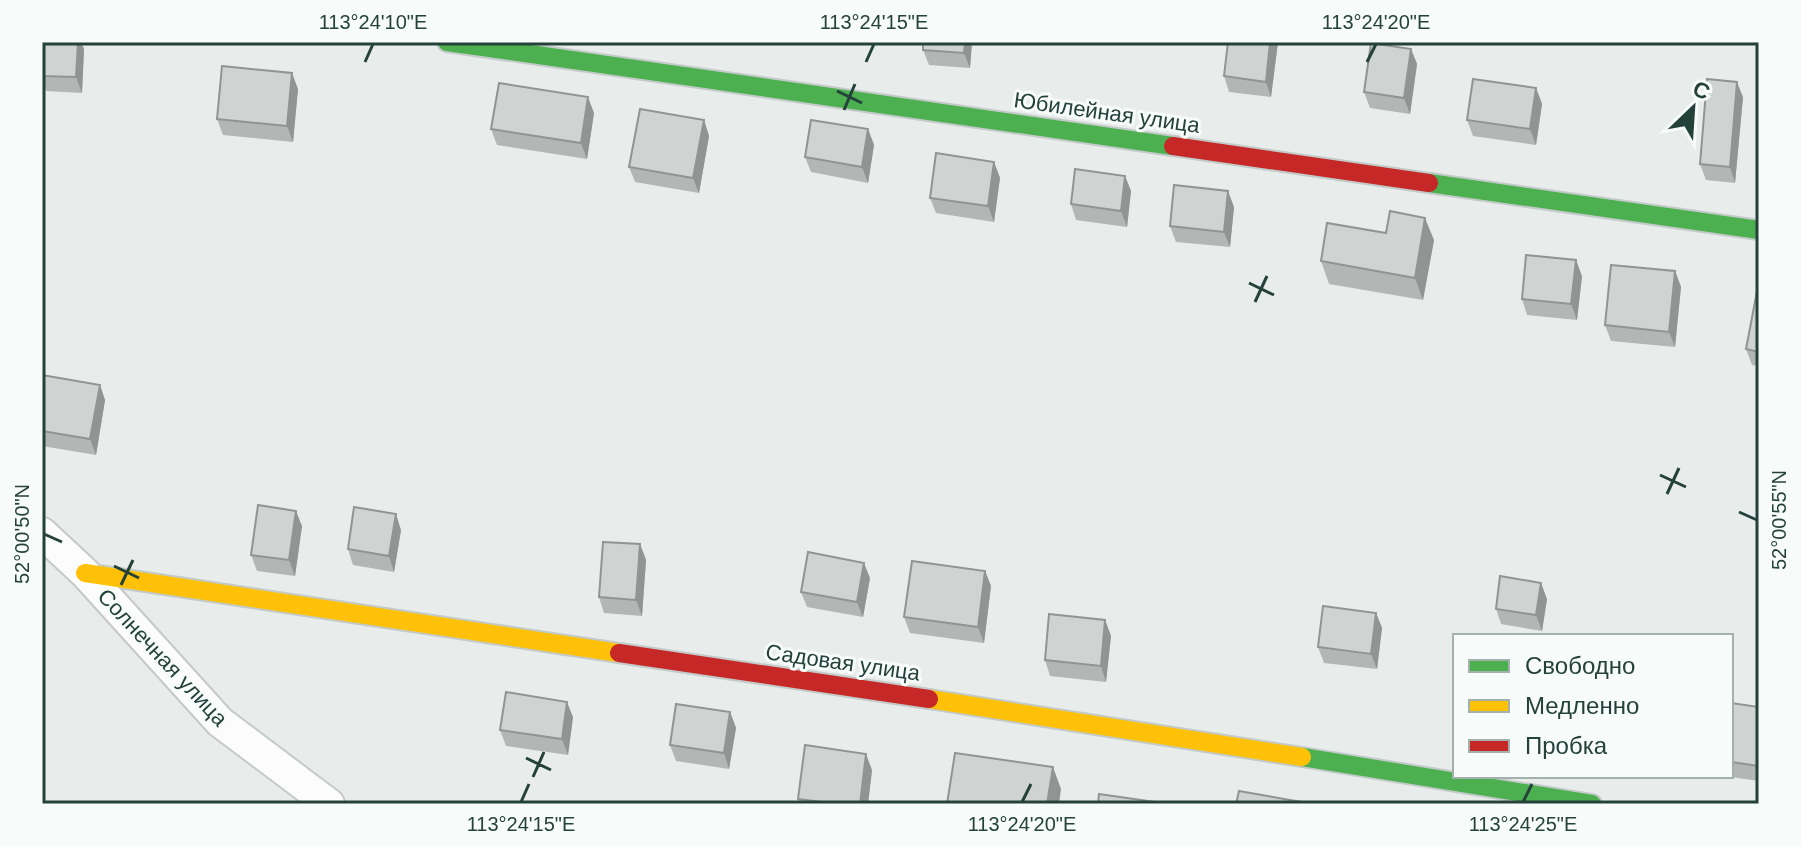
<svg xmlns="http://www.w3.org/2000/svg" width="1801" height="846" viewBox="0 0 1801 846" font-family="Arial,sans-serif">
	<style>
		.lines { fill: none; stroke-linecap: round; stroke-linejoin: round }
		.street-casing { stroke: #c5cac8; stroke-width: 34 }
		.fast-casing { stroke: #c3cbc8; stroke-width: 22 }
		.slow-casing { stroke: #c3cbc8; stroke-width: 22 }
		.jam-casing { stroke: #c3cbc8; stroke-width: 22 }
		.street { stroke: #fcfcfc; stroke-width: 30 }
		.fast { stroke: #4caf50; stroke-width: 18 }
		.slow { stroke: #ffc107; stroke-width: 18 }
		.jam { stroke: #c62828; stroke-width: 18 }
		.wall { fill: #b2b6b5 }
		.shaded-wall { fill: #919493 }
		.building { fill: #cfd4d2; stroke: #919493; stroke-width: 2 }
		.ticks { fill: none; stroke: #24423a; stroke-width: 3 }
		.labels { text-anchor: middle; stroke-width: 6; stroke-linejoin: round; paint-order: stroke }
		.street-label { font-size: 22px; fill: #24423a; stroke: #f7fbf9 }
		.neatline { fill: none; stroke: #24423a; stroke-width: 3 }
		.ticks-label { font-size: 20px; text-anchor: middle; fill: #24423a }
	</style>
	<rect width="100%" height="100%" fill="#e8edeb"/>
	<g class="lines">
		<g class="street-casing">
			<path id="street" d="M42,533L85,573L220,722L329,804"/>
		</g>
		<g class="fast-casing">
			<path id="fast" d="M447,42L1173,146
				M1429,183L1759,230
				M1302,757L1592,804"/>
		</g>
		<g class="slow-casing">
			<path id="slow" d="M85,573L619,653
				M929,699L1302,757"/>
		</g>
		<g class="jam-casing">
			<path id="jam" d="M1173,146L1429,183
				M619,653L929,699"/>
		</g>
		<use href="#street" class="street"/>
		<use href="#fast" class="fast"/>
		<use href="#slow" class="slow"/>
		<use href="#jam" class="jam"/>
	</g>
	<path class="wall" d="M42,42H81L84,49L82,93L46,91L42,81Z
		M923,42H972L970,68L929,65L923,50Z
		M1278,42L1271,97L1229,92L1224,76Z
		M1411,49L1417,64L1410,114L1370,108L1364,92Z
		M1536,88L1542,104L1536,145L1473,136L1467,120Z
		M298,89L293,142L223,135L217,119Z
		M1743,97L1735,183L1706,180L1700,164Z
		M594,113L587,159L497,145L491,129Z
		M704,120L709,136L699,193L635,182L629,167Z
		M868,129L874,145L868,183L811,172L805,157Z
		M994,162L1000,178L994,222L936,213L930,198Z
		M1125,176L1131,191L1127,227L1076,220L1071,204Z
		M1234,207L1230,247L1176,242L1170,226Z
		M1434,240L1423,300L1329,284L1321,261Z
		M1675,271L1681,287L1675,347L1611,341L1605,325Z
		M1582,276L1577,320L1527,315L1522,299Z
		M1759,291V366L1752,365L1746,349Z
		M42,375L100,385L105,400L96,455L42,446Z
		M302,526L295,576L257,571L251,555Z
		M401,530L394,572L353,565L348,549Z
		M640,544L646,560L642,616L604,613L599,597Z
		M985,571L991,586L984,643L910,633L904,617Z
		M870,578L863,617L807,607L801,592Z
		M1547,599L1542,631L1501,624L1496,609Z
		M1376,613L1382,628L1377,669L1324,663L1318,647Z
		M1105,620L1111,636L1106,682L1050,676L1045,660Z
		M1731,703L1759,707V781L1724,776H1731Z
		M730,712L736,728L729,769L676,761L670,745Z
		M573,717L568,755L506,746L500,730Z
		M872,770L868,804H800L798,799Z"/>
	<path class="shaded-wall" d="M78,42H81L84,49L82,93L76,77Z
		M965,42H972L970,68L964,53Z
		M1270,42H1278L1271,97L1266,82Z
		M1411,49L1417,64L1410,114L1404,98Z
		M292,73L298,89L293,142L287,126Z
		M1737,82L1743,97L1735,183L1730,167Z
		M1536,88L1542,104L1536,145L1530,129Z
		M588,97L594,113L587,159L581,143Z
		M704,120L709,136L699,193L693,178Z
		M868,129L874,145L868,183L862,167Z
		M994,162L1000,178L994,222L988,206Z
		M1125,176L1131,191L1127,227L1121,211Z
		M1228,191L1234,207L1230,247L1224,232Z
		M1425,218L1434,240L1423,300L1415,278Z
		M1576,260L1582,276L1577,320L1571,304Z
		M1675,271L1681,287L1675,347L1669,332Z
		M100,385L105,400L96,455L90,439Z
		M296,511L302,526L295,576L289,560Z
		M396,514L401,530L394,572L389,556Z
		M640,544L646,560L642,616L636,600Z
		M864,563L870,578L863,617L857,602Z
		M985,571L991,586L984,643L978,627Z
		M1541,583L1547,599L1542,631L1536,615Z
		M1376,613L1382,628L1377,669L1371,654Z
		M1105,620L1111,636L1106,682L1101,666Z
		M567,702L573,717L568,755L562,739Z
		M730,712L736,728L729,769L724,753Z
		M866,754L872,770L868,804H860Z
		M1053,767L1061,789L1059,804H1047Z"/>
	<path class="building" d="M42,42H78L76,77L42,76Z
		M923,42H965L964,53L923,50Z
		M1228,42H1270L1266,82L1224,76Z
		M1371,43L1411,49L1404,98L1364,92Z
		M222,66L292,73L287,126L217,119Z
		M1473,79L1536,88L1530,129L1467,120Z
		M1707,79L1737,82L1730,167L1700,164Z
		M499,83L588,97L581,143L491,129Z
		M640,109L704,120L693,178L629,167Z
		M811,120L868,129L862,167L805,157Z
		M936,153L994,162L988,206L930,198Z
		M1075,169L1125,176L1121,211L1071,204Z
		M1174,185L1228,191L1224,232L1170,226Z
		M1390,211L1425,218L1415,278L1321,261L1327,223L1386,233Z
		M1526,255L1576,260L1571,304L1522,299Z
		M1611,265L1675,271L1669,332L1605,325Z
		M1757,291H1759V352L1746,349Z
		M42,375L100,385L90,439L42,431Z
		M258,505L296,511L289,560L251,555Z
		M354,507L396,514L389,556L348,549Z
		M603,542L640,544L636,600L599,597Z
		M808,552L864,563L857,602L801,592Z
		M912,561L985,571L978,627L904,617Z
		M1500,576L1541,583L1536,615L1496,609Z
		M1323,606L1376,613L1371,654L1318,647Z
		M1049,614L1105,620L1101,666L1045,660Z
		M506,692L567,702L562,739L500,730Z
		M1731,703L1759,707V766L1731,762Z
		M676,704L730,712L724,753L670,745Z
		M805,745L866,754L860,804H838L798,799Z
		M955,753L1053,767L1047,804H947Z
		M1239,791L1313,804H1236Z
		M1099,794L1169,804H1098Z"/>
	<path class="ticks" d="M365,62L373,44M866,62L874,44M1367,62L1376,44M837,91L862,103M844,110L855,84M1249,283L1274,295M1255,302L1267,276M1660,475L1686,487M1667,494L1679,468M1739,512L1757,520M44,534L62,542M114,566L139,578M121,585L133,560M526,758L551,770M533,777L544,752M521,802L529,784M1022,802L1031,784M1523,802L1532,784"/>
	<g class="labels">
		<g class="street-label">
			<text transform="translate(1107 112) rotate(8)" y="8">Юбилейная улица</text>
			<text transform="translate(163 657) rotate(47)" y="8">Солнечная улица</text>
			<text transform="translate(843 662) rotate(8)" y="8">Садовая улица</text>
		</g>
	</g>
	<rect width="1801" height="846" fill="none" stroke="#f7fbf9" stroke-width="88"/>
	<rect x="1453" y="634" width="280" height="144" fill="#f7fbf9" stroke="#a3b1ad" stroke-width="2"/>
	<rect x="1469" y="660" width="40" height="12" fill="#4caf50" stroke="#a3b1ad" stroke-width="2"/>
	<text x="1525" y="674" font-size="24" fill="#24423a">Свободно</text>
	<rect x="1469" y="700" width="40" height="12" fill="#ffc107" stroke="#a3b1ad" stroke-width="2"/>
	<text x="1525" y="714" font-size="24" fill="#24423a">Медленно</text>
	<rect x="1469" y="740" width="40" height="12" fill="#c62828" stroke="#a3b1ad" stroke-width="2"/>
	<text x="1525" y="754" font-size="24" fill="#24423a">Пробка</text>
	<g transform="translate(1693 108) rotate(25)" stroke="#f7fbf9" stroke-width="6" paint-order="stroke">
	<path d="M0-6L14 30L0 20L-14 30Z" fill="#24423a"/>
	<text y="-12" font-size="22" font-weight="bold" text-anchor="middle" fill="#24423a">С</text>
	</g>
	<rect x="44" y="44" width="1713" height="758" class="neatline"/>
	<g class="ticks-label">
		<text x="373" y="29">113°24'10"E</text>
		<text x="874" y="29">113°24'15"E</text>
		<text x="1376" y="29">113°24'20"E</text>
		<text transform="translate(1779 520) rotate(-90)" y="7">52°00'55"N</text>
		<text transform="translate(22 534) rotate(-90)" y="7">52°00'50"N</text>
		<text x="521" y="831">113°24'15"E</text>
		<text x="1022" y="831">113°24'20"E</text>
		<text x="1523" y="831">113°24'25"E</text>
	</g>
</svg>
